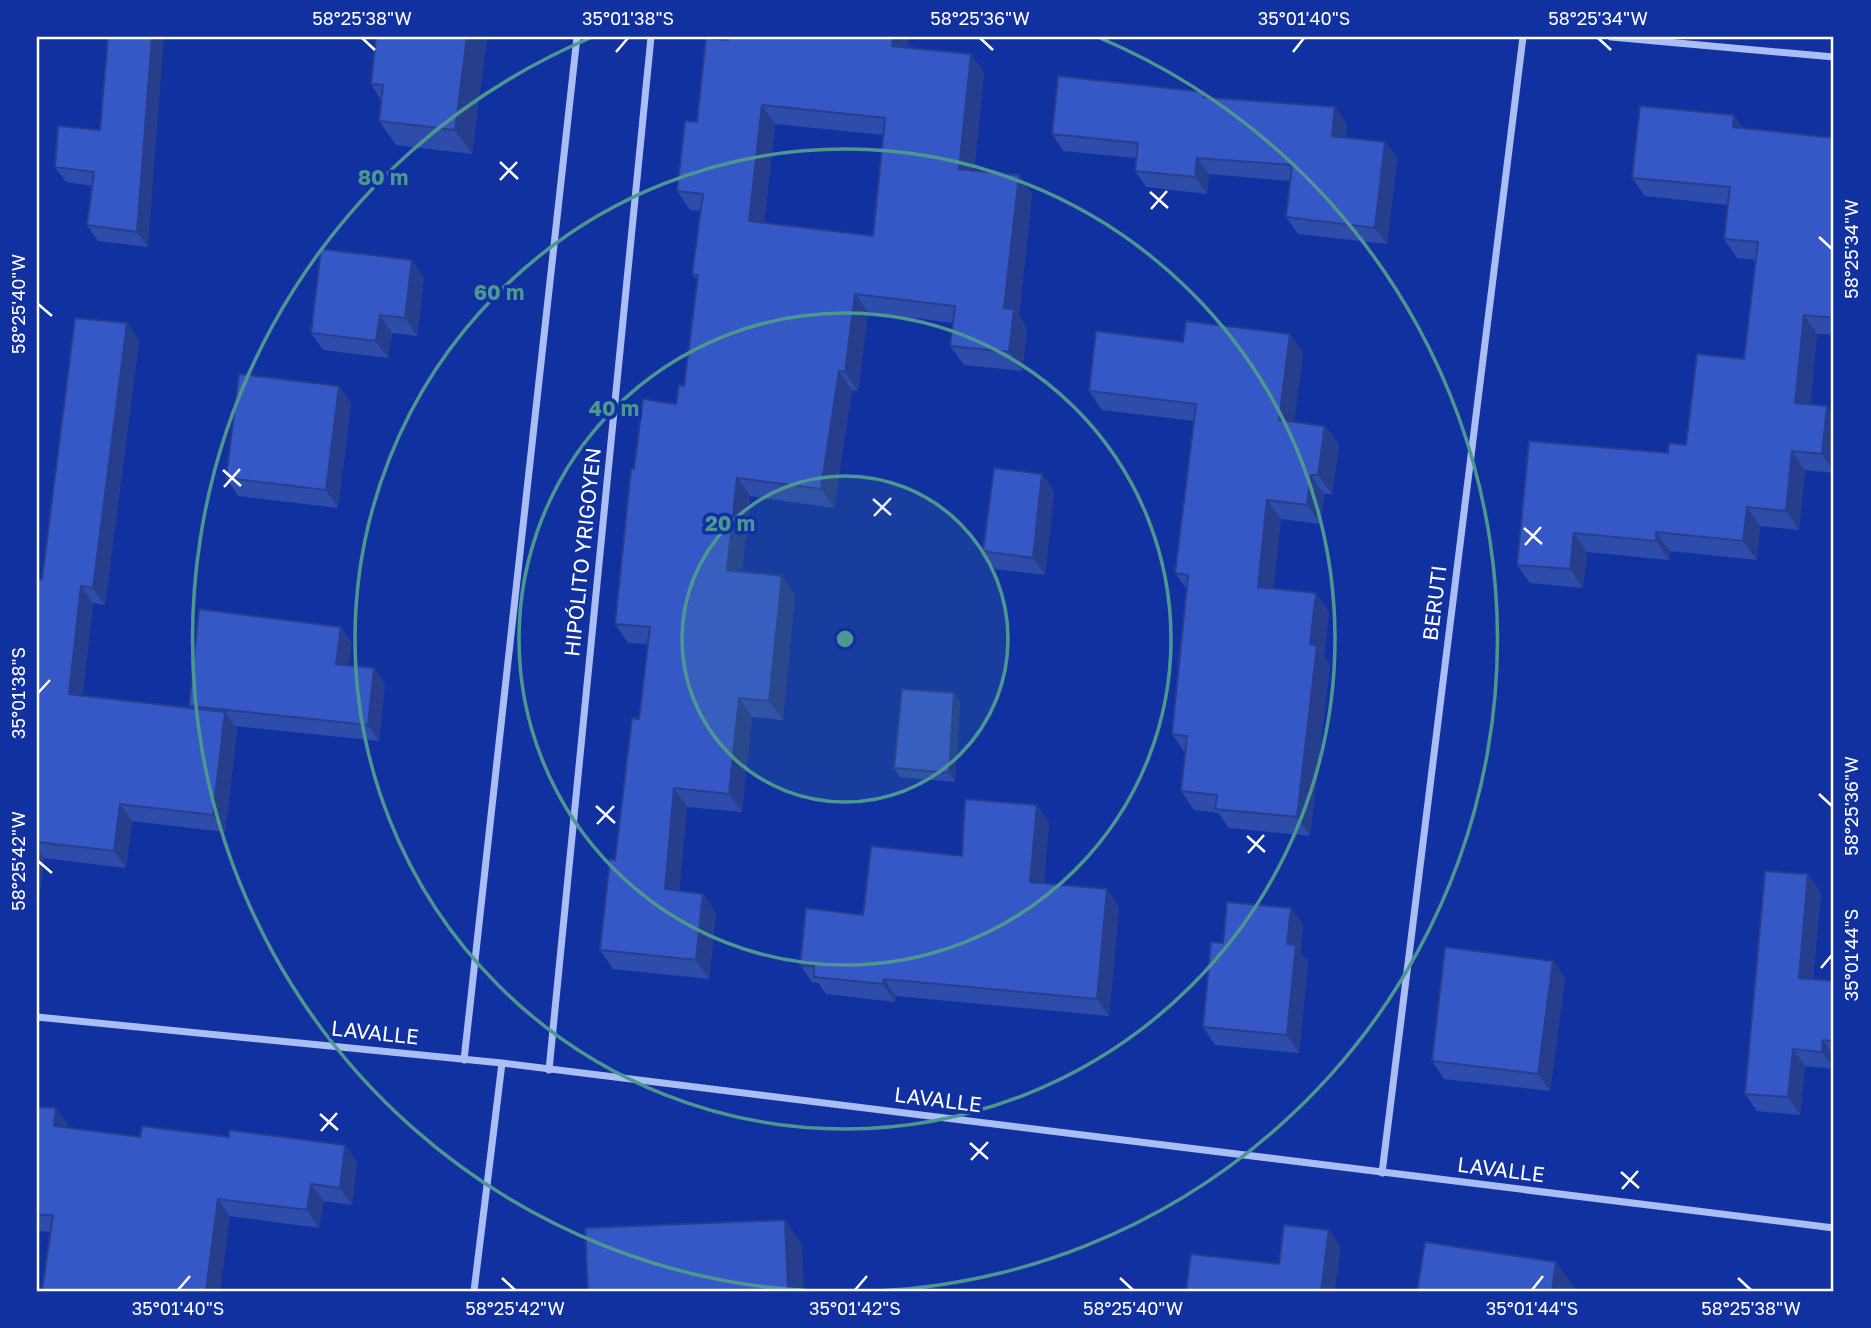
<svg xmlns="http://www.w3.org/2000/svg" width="1871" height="1328" viewBox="0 0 1871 1328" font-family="'Golos Text',sans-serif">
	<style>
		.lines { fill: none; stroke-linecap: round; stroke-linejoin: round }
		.street { stroke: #abbdf5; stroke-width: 7 }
		.wall { fill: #2e4caa; fill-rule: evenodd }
		.shaded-wall { fill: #263e8b }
		.building { fill: #3658c6; stroke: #263e8b; stroke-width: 2; fill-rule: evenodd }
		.ticks { fill: none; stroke: #fff; stroke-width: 2.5 }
		.ring { fill: none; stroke: #4b9892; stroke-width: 3.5 }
		.labels { text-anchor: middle; stroke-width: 7; stroke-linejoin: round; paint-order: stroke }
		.street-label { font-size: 21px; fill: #fff; stroke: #1231a1 }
		.centre { fill: #4b9892; stroke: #1231a1; stroke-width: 3.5 }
		.ring-label { font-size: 21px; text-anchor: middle; font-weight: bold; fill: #4b9892; stroke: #1231a1; stroke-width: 7; stroke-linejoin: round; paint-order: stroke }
		.neatline { fill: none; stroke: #fff; stroke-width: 2.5 }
		.ticks-label { font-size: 18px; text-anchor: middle; fill: #fff }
	</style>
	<rect width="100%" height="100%" fill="#1231a1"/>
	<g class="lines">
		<path class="street" d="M1611,37L1834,57
			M37,1017L502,1063L1834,1228
			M464,1060L577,37
			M549,1070L651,37
			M1382,1173L1523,37
			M474,1291L502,1063"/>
	</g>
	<path class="wall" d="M215,37H247L246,39Z
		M376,37H487L472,154L396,145L379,121L381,100L371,84Z
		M728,37H908L907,48L971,54L984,73L974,170L1019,175L1032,194L1019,315L1027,328L1022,371L964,365L950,346L953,323L868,312L858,391L852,390L834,508L750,496L742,571L795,594L783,720L752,717L742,812L687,807L679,891L716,913L709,979L613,969L600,950L639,719L648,644L628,643L615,624L634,469L676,404L684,386L698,281L692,274L700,211L690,210L677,191L697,122ZM775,124L884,135L873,236L764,223Z
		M1204,92L1208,97L1347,124L1345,137L1385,142L1397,158L1387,244L1298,234L1286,217L1290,181L1209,174L1207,194L1146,187L1135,171L1136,158L1063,151L1052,134Z
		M1743,128L1834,138V335L1817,334L1810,405L1834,417V473L1805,470L1799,530L1760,526L1757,560L1670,551L1669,560L1587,552L1583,588L1530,583L1517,565L1668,453L1686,445L1744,359L1756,260L1737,258L1724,239L1728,205L1645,196L1632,178Z
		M100,130L148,247L98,241L87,225L92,186L66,182L55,167Z
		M424,278L417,336L392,333L388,358L323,350L311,333Z
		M127,323L139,340L105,605L93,603L82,696L190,708L189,706L352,642L348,665L374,668L385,684L379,741L234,726L237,729L225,832L132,821L126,868L44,858L37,915V579H42Z
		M1290,334L1303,353L1294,422L1325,426L1339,445L1332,494H1324L1321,524L1281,519L1273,589L1316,593L1329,612L1324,656L1330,665L1310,836L1229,828L1218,813L1194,810L1181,791L1185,753L1172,734L1187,590L1175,573L1194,421L1102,410L1089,391L1183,342Z
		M339,386L351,403L338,508L238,496L226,478Z
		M1042,474L1054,491L1045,575L995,569L983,551Z
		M954,693L960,702L955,782L900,777L894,768Z
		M1037,805L1049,822L1044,883L1119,906L1109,1016L896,996L895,1002L826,994L818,983L812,982L800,965L863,915L962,856Z
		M1821,892L1813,979L1834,981V1069L1805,1066L1800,1115L1757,1111L1745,1094Z
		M1291,908L1303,925L1300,952L1308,962L1299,1053L1215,1045L1203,1027L1223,943Z
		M1565,978L1550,1091L1444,1079L1432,1061Z
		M37,1107L56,1108L68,1125V1128L357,1162L352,1205L324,1201L319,1228L230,1216L50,1232L37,1231Z"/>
	<path class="shaded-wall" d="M152,37H164L148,247L137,232Z
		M467,37H487L472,154L455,130Z
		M893,37H908L905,65L892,46Z
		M971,54L984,73L972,188L959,169Z
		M762,105L775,124L762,240L749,221Z
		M1335,107L1347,124L1343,152L1332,136Z
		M1734,115L1747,134L1733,127Z
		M1385,142L1397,158L1387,244L1375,228Z
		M1197,158L1209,174L1207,194L1195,177Z
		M1019,175L1032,194L1019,315L1027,328L1022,371L1009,352L1004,308Z
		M412,260L424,278L417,336L405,318Z
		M855,294L868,312L858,391L845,372Z
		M380,315L392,333L388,358L376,341Z
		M1804,315L1817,334L1809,422L1795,403Z
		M127,323L139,340L105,605L93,588Z
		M1290,334L1303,353L1292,439L1279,420Z
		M839,371L852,390L834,508L821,489Z
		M339,386L351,403L338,508L326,490Z
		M1827,406L1834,417V472L1822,454Z
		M1325,426L1339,445L1332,494L1318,475Z
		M1792,451L1805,470L1799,530L1786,511Z
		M1042,474L1054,491L1045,575L1033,558Z
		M1311,475L1324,494L1321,524L1307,505Z
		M737,478L750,496L740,588L727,570Z
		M1267,500L1281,519L1271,606L1258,587Z
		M1747,507L1760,526L1757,560L1743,541Z
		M1656,532L1670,551L1669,560L1656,541Z
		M1574,533L1587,552L1583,588L1570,569Z
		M782,576L795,594L783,720L769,701Z
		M81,586L93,603L81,711L69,694Z
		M1316,593L1329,612L1324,656L1330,665L1310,836L1297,817L1310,644Z
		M341,627L352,642L346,679L336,664Z
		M374,668L385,684L379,741L368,725Z
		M954,693L960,702L955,782L949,773Z
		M739,698L752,717L742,812L729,794Z
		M225,712L237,729L225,832L213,815Z
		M674,788L687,807L678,908L665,889Z
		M120,804L132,821L126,868L114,851Z
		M1037,805L1049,822L1042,899L1030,882Z
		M37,848L44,858L37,915Z
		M1808,874L1821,892L1811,995L1799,978Z
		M1107,889L1119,906L1109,1016L1097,999Z
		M703,894L716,913L709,979L696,960Z
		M1291,908L1303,925L1300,952L1308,962L1299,1053L1287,1035V944Z
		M1553,961L1565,978L1550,1091L1538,1074Z
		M884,979L896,996L895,1002L883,984Z
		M1823,1040L1834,1056V1069L1822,1052Z
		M1793,1049L1805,1066L1800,1115L1788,1097Z
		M56,1108L68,1125L66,1144L54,1126Z
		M345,1145L357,1162L352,1205L340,1188Z
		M311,1184L324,1201L319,1228L307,1210Z
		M218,1199L230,1216L220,1291H206Z
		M785,1220L802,1244L804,1291H788Z
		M1329,1230L1341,1247L1335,1291H1321Z
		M1556,1262L1577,1291H1552Z"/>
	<path class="building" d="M108,37H152L137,232L87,225L94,172L55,167L58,126L100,130Z
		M376,37H467L455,130L379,121L383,85L371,84Z
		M728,37H893L892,46L971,54L959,169L1019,175L1004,308L1014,309L1009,352L950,346L955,306L855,294L845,372L839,371L821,489L737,478L727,570L782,576L769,701L739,698L729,794L674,788L665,889L703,894L696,960L600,950L610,859L615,860L632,718L639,719L650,627L615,624L631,469H634L643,399L676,404L679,385L684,386L698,275L692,274L703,194L677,191L685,121L697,122L706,38L728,40ZM762,105L885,118L873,236L749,221Z
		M1058,76L1204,92V97L1335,107L1332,136L1385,142L1375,228L1286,217L1292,165L1197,158L1195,177L1135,171L1138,143L1052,134Z
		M1640,106L1734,115L1733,127L1834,138V318L1804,315L1795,403L1827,406L1822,454L1792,451L1786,511L1747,507L1743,541L1656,532V541L1574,533L1570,569L1517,565L1529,441L1668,453L1669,443L1686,445L1697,354L1744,359L1758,242L1724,239L1730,187L1632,178Z
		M321,249L412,260L405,318L380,315L376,341L311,333Z
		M75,318L127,323L93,588L81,586L69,694L225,712L213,815L120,804L114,851L37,842V579H42Z
		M1186,321L1290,334L1279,420L1325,426L1318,475H1311L1307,505L1267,500L1258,587L1316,593L1310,644L1317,646L1297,817L1215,809L1217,795L1181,791L1187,736L1172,734L1188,575L1175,573L1196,404L1089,391L1096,331L1183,342Z
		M239,374L339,386L326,490L226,478Z
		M994,468L1042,474L1033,558L983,551Z
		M199,609L341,627L336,664L374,668L368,725L189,706Z
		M902,689L954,693L949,773L894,768Z
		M965,799L1037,805L1030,882L1107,889L1097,999L884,979L883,984L814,977V966L800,965L806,908L863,915L871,846L962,856Z
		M1765,871L1808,874L1799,978L1834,981V1041L1823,1040L1822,1052L1793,1049L1788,1097L1745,1094Z
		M1227,902L1291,908L1287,944L1296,945L1287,1035L1203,1027L1211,942L1223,943Z
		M1445,947L1553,961L1538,1074L1432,1061Z
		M37,1107L56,1108L54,1126L140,1137L142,1126L229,1137V1130L345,1145L340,1188L311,1184L307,1210L218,1199L206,1291H42L53,1215H37Z
		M785,1220L788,1291H588L585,1228Z
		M1284,1225L1329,1230L1321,1291H1186L1191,1254L1279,1264Z
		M1425,1242L1556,1262L1552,1291H1417Z"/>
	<path class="ticks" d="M362,38L375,50M980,38L993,50M1598,38L1611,50M616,52L628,38M1293,52L1304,38M500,162L518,179M500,180L517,162M1150,192L1168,208M1151,209L1167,191M1819,237L1832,249M38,304L52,316M223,470L241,486M224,487L240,469M873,499L891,515M874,516L891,498M1524,528L1542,544M1525,545L1541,527M38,693L50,680M1819,794L1832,806M596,806L615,823M597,824L614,806M1247,836L1265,852M1248,853L1264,835M38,861L52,873M1821,968L1832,955M320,1114L338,1130M321,1131L337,1113M970,1143L988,1159M971,1160L988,1142M1621,1172L1639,1188M1622,1189L1638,1171M502,1278L515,1290M1120,1278L1133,1290M1738,1278L1751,1290M178,1290L190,1276M855,1290L867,1276M1532,1290L1543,1276"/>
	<circle cx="845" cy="639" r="163" fill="#4b9892" fill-opacity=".12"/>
	<g class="ring">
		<circle cx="845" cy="639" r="163"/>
		<circle cx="845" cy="639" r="326"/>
		<circle cx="845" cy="639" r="490"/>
		<path d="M811 1291A653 653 0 0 1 590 38M1100 38A653 653 0 0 1 879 1291"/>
	</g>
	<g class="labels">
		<g class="street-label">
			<text transform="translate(583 552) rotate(-84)" y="7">HIPÓLITO YRIGOYEN</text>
			<text transform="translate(1435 603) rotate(-83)" y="7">BERUTI</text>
			<text transform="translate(375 1033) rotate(6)" y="7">LAVALLE</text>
			<text transform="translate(938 1100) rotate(7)" y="7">LAVALLE</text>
			<text transform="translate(1501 1170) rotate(7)" y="7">LAVALLE</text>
		</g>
	</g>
	<circle cx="845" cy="639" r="10" class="centre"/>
	<g class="ring-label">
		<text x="383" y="185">80 m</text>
		<text x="499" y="300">60 m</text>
		<text x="614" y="416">40 m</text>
		<text x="730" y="531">20 m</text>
	</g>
	<rect width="1871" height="1328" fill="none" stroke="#1231a1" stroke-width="77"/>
	<rect x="38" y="38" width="1794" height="1252" class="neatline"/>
	<g class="ticks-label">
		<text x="362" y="25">58°25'38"W</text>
		<text x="628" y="25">35°01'38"S</text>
		<text x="980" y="25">58°25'36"W</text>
		<text x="1304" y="25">35°01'40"S</text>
		<text x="1598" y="25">58°25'34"W</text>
		<text transform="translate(1852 249) rotate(-90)" y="6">58°25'34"W</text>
		<text transform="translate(19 304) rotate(-90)" y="6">58°25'40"W</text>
		<text transform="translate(19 693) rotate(-90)" y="6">35°01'38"S</text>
		<text transform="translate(1852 806) rotate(-90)" y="6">58°25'36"W</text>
		<text transform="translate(19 861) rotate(-90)" y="6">58°25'42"W</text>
		<text transform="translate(1852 955) rotate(-90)" y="6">35°01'44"S</text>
		<text x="178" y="1315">35°01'40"S</text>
		<text x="515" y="1315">58°25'42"W</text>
		<text x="855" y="1315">35°01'42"S</text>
		<text x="1133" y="1315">58°25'40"W</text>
		<text x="1532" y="1315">35°01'44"S</text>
		<text x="1751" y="1315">58°25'38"W</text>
	</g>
</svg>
